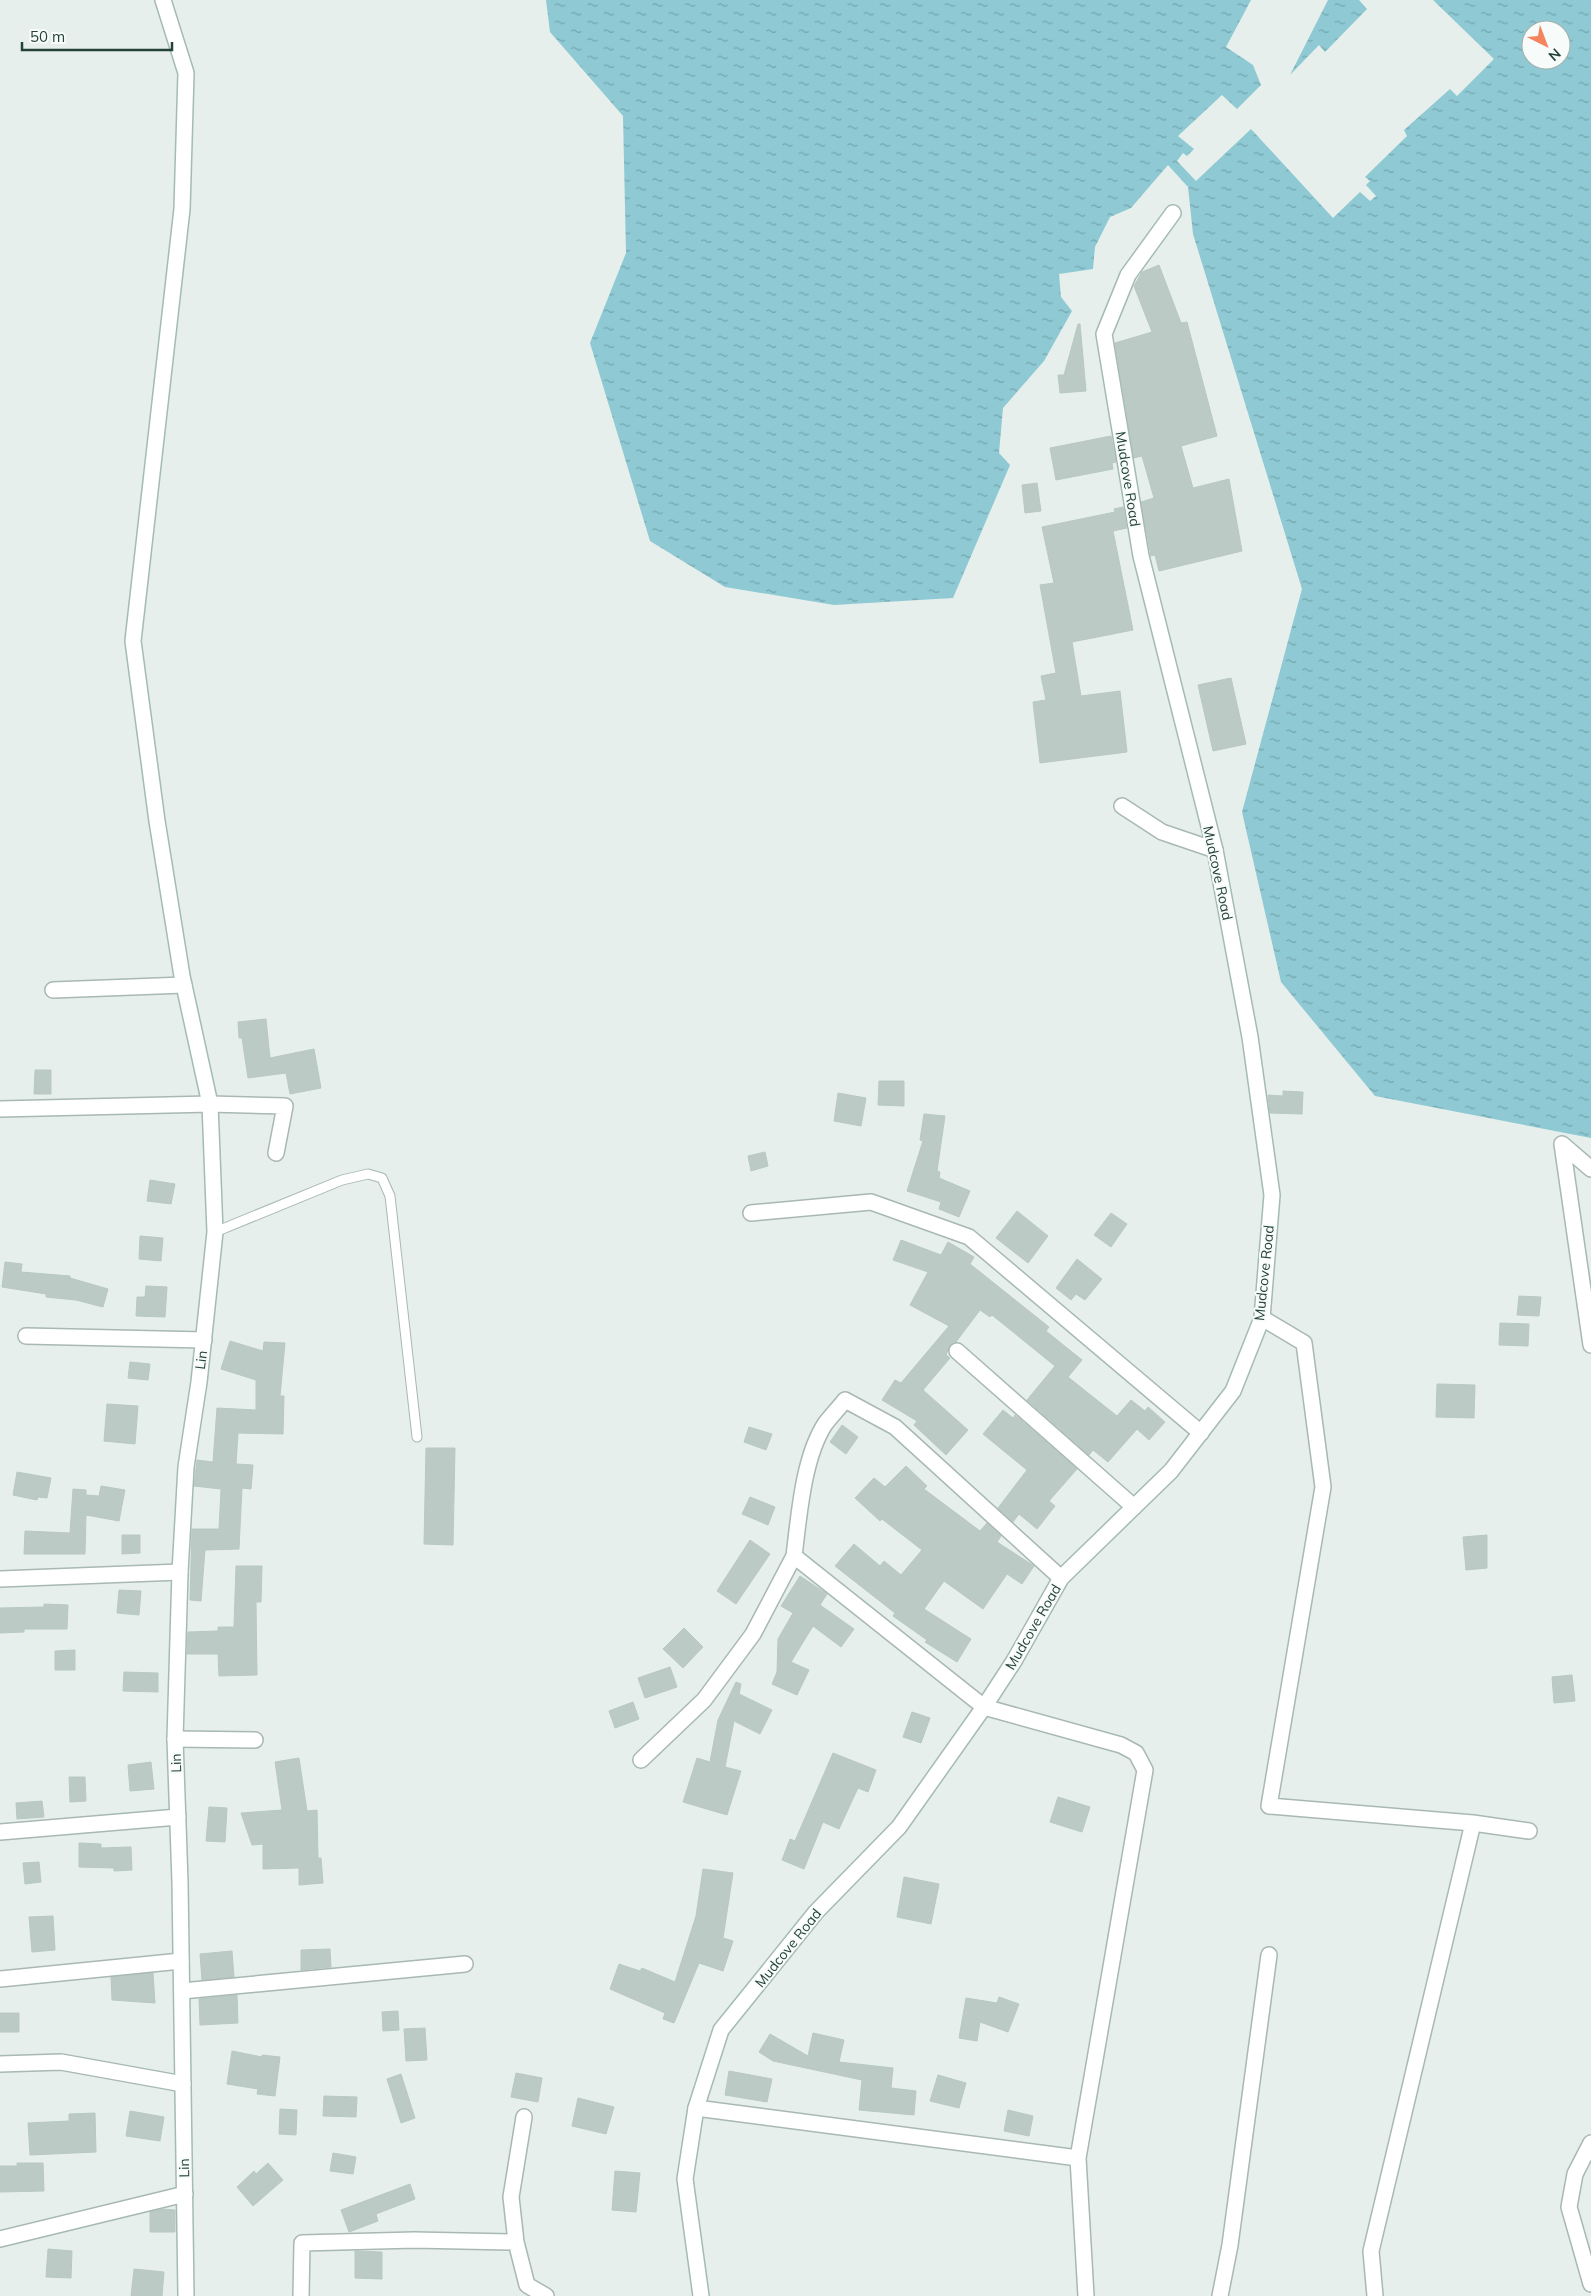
<svg xmlns="http://www.w3.org/2000/svg" width="1591" height="2296" viewBox="0 0 1591 2296" font-family="Mulish,sans-serif">
	<style>
		.water { fill: url(#water-ripples); fill-rule: evenodd }
		.pier { fill: #e6efeb }
		.building { fill: #bbcac4; stroke: #b8c9c2 }
		.lines { fill: none; stroke-linecap: round; stroke-linejoin: round }
		.lane-casing { stroke: #a8b8b2; stroke-width: 11 }
		.street-casing { stroke: #a8b8b2; stroke-width: 18 }
		.secondary-casing { stroke: #a4bbb3; stroke-width: 18 }
		.lane { stroke: #fff; stroke-width: 9 }
		.street { stroke: #fff; stroke-width: 15 }
		.secondary { stroke: #fff; stroke-width: 15 }
		.labels { text-anchor: middle; stroke-width: 4; stroke-linejoin: round; paint-order: stroke }
		.street-label { font-size: 14px; fill: #24423a; stroke: #f7fbf9 }
	</style>
	<defs>
		<pattern id="water-ripples" width="26" height="14" patternUnits="userSpaceOnUse" patternTransform="scale(1.25)"><rect width="26" height="14" fill="#8ec9d4"/><path d="M2 4q2-2 4 0t4 0M15 11q2-2 4 0t4 0" fill="none" stroke="#74a5ad"/></pattern>
	</defs>
	<rect width="100%" height="100%" fill="#e6efeb"/>
	<path class="water" d="M546,0H1591V1138L1375,1096L1281,982L1242,812L1302,589L1193,234L1188,187L1168,165L1131,208L1110,217L1095,247L1093,269L1059,274L1061,297L1072,311L1044,361L1003,408L999,453L1010,465L953,598L834,605L725,587L650,541L590,343L626,253L623,116L550,32ZM1531,30H1561V60H1531Z"/>
	<path class="pier" d="M1251,0H1328L1290,75L1319,45L1325,52L1367,9L1359,0H1433L1494,59L1457,96L1450,89L1404,130L1407,136L1365,177L1370,181L1366,185L1376,196L1370,201L1360,192L1333,218L1251,129L1196,181L1177,161L1183,153L1187,156L1194,149L1178,136L1222,95L1237,109L1261,85L1253,65L1226,47Z"/>
	<path class="building" d="M1159,265L1181,323L1187,322L1217,436L1181,446L1193,488L1229,479L1242,551L1159,571L1155,555L1151,556L1141,502L1154,498L1142,456L1134,458L1115,343L1152,332L1134,286L1142,272Z
		M1078,324H1080L1086,391L1060,393L1058,375H1064Z
		M1111,436L1116,462L1112,463L1113,469L1056,480L1050,448Z
		M1037,483L1041,511L1025,513L1022,485Z
		M1123,507L1127,528L1113,531L1133,630L1072,642L1081,696L1120,691L1127,752L1040,763L1033,702L1046,700L1041,676L1056,673L1040,585L1054,583L1042,527L1115,512L1114,509Z
		M1231,678L1246,744L1213,751L1198,685Z
		M266,1019L270,1058L314,1049L321,1088L290,1094L286,1073L248,1078L242,1038H239L238,1022Z
		M35,1070H51V1094H34Z
		M879,1081H904V1106L878,1105Z
		M1283,1091L1303,1092L1302,1114L1270,1113L1268,1095L1283,1096Z
		M838,1093L866,1098L861,1126L834,1121Z
		M924,1114L945,1116L937,1171L940,1172L939,1178L970,1191L959,1217L939,1209L941,1202L907,1191L923,1141L920,1140Z
		M765,1152L768,1166L751,1171L748,1156Z
		M150,1180L175,1184L171,1204L147,1201Z
		M1017,1211L1048,1236L1028,1263L996,1238Z
		M1111,1213L1127,1224L1111,1247L1094,1235Z
		M140,1236L163,1238L161,1261L139,1259Z
		M901,1240L941,1255L948,1242L974,1257L970,1264L1049,1327L1046,1331L1082,1360L1068,1377L1117,1416L1131,1400L1145,1411L1148,1407L1165,1422L1149,1440L1137,1429L1108,1462L1093,1450L1089,1455L1027,1400L1055,1366L992,1315L990,1317L980,1310L956,1342L950,1345L946,1355L950,1358L923,1390L968,1430L946,1455L914,1425L917,1421L882,1400L895,1380L901,1383L949,1326L910,1305L928,1272L893,1260Z
		M1077,1259L1102,1279L1085,1300L1076,1294L1071,1300L1056,1288Z
		M5,1262L22,1264L21,1272L70,1276V1278L108,1289L103,1307L76,1300L46,1297V1294L2,1287Z
		M146,1286L167,1287L165,1317L136,1316L137,1297H145Z
		M1519,1296L1541,1297L1539,1316L1517,1315Z
		M1500,1323L1529,1324L1528,1346L1499,1345Z
		M230,1341L263,1351L264,1342L285,1343L280,1396H284L283,1434L238,1433L236,1464L253,1465L251,1489L242,1488L239,1549L205,1550L201,1601L190,1600L192,1529H219L221,1489L194,1486L197,1460L213,1462L217,1408L256,1410V1380L221,1369Z
		M130,1362L150,1364L148,1380L128,1378Z
		M1437,1384L1475,1385L1474,1418L1436,1417Z
		M107,1404L138,1406L135,1444L104,1441Z
		M1003,1410L1013,1418L1015,1415L1077,1469L1049,1501L1055,1506L1037,1529L1019,1514L1013,1522L998,1508L1027,1470L983,1434Z
		M842,1425L858,1437L846,1454L830,1442Z
		M749,1427L772,1434L766,1450L744,1442Z
		M426,1448H455L453,1545L424,1544Z
		M906,1466L927,1486L924,1489L980,1531L987,1523L1001,1536L997,1542L1034,1566L1022,1584L1007,1574L983,1609L944,1581L924,1609L971,1639L957,1662L925,1642L927,1640L893,1616L895,1613L835,1566L854,1544L880,1566L884,1561L901,1575L922,1550L882,1519L880,1521L855,1498L874,1478L885,1487Z
		M17,1472L51,1478L47,1498L38,1497L37,1500L13,1495Z
		M101,1486L125,1490L119,1521L86,1515L85,1554H24L25,1531L70,1533L73,1489L86,1490V1495L99,1496Z
		M750,1497L775,1507L768,1525L742,1514Z
		M122,1535H140V1553L122,1554Z
		M1487,1535V1568L1466,1570L1463,1537Z
		M750,1540L770,1554L736,1604L717,1591Z
		M236,1566H262L261,1602H256L257,1675L219,1676L218,1654H187L188,1632L218,1631V1627H234Z
		M800,1576L827,1594L820,1605L854,1629L841,1647L813,1626L791,1662L809,1670L797,1695L772,1684L777,1672L778,1639L793,1613L781,1606Z
		M119,1590L141,1591L139,1615L117,1613Z
		M44,1604L68,1605L67,1629H24V1632L0,1633V1608L44,1607Z
		M684,1628L703,1647L683,1668L663,1649Z
		M75,1650V1670H55V1651Z
		M670,1667L677,1687L645,1698L638,1678Z
		M124,1672L158,1673V1692L123,1691Z
		M1572,1675L1575,1701L1554,1703L1552,1677Z
		M736,1682L741,1684L739,1694L772,1710L760,1734L734,1721L725,1767L741,1771L727,1815L683,1802L697,1758L710,1762L718,1720Z
		M633,1702L639,1719L615,1728L609,1711Z
		M912,1712L930,1718L921,1743L903,1737Z
		M833,1753L876,1770L868,1792L858,1788L839,1829L823,1822L804,1869L782,1860L790,1839L795,1841Z
		M299,1758L307,1811L317,1810L318,1858H321L323,1883L299,1885V1868L263,1869V1844L252,1845L241,1813L282,1810L275,1762Z
		M151,1762L154,1789L130,1791L128,1765Z
		M69,1777H85L86,1801L70,1802Z
		M1058,1797L1090,1807L1082,1832L1050,1822Z
		M42,1801L44,1817L17,1819L16,1803Z
		M209,1807L227,1808L225,1842L206,1841Z
		M79,1843L101,1844V1848L131,1847L132,1870L114,1871V1868L79,1867Z
		M39,1862L41,1882L25,1884L23,1863Z
		M703,1869L733,1873L723,1938L733,1941L723,1971L699,1963L674,2023L663,2019L665,2013L610,1989L619,1964L640,1971L642,1968L675,1982L696,1916Z
		M904,1877L939,1884L931,1924L897,1917Z
		M53,1916L55,1950L32,1952L29,1917Z
		M330,1949L331,1967L301,1970V1950Z
		M232,1951L234,1977L202,1980L200,1954Z
		M153,1973L155,2003L112,2000L111,1977Z
		M237,1995L238,2023L200,2025L199,1999Z
		M999,1997L1019,2004L1008,2032L980,2022L977,2041L959,2038L966,1998L997,2003Z
		M398,2011L399,2030L383,2031L382,2012Z
		M0,2013H19V2032H0Z
		M425,2028L427,2060L406,2061L404,2029Z
		M813,2033L844,2040L839,2062L893,2068L891,2088L916,2091L914,2115L859,2110L862,2080L773,2061L759,2052L770,2034L808,2056Z
		M232,2051L262,2057V2055L280,2057L275,2096L257,2094L258,2089L227,2084Z
		M729,2071L772,2079L767,2102L725,2095Z
		M516,2073L542,2078L538,2102L511,2097Z
		M401,2074L415,2118L401,2123L387,2079Z
		M938,2075L966,2083L959,2108L930,2101Z
		M324,2096L357,2097L356,2117L323,2116Z
		M578,2098L614,2107L606,2134L572,2126Z
		M280,2109L297,2110L296,2135L279,2134Z
		M1008,2110L1033,2116L1029,2136L1004,2131Z
		M130,2111L164,2117L160,2141L126,2136Z
		M95,2113L96,2152L30,2155L28,2123L69,2121V2114Z
		M333,2153L356,2157L353,2174L330,2171Z
		M17,2163H43L44,2191L0,2192V2166H17Z
		M268,2163L283,2180L253,2206L237,2187L254,2171L256,2174Z
		M615,2171L640,2173L636,2212L612,2210Z
		M410,2184L415,2199L376,2214L378,2221L349,2232L341,2210Z
		M162,2209L175,2210V2232H150V2212Z
		M48,2249L72,2251L71,2278L46,2277Z
		M355,2251L382,2252V2279L355,2278Z
		M134,2269L164,2272L162,2296H131Z"/>
	<g class="lines">
		<g class="lane-casing">
			<path id="lane" d="M215,1232L342,1180L368,1174L382,1178L390,1196L417,1437"/>
		</g>
		<g class="street-casing">
			<path id="street" d="M1122,806L1162,832L1215,850
				M53,990L184,985
				M0,1109L210,1104L285,1106L276,1153
				M1562,1144L1591,1345
				M1562,1144L1591,1169
				M751,1213L871,1202L969,1237L1201,1433
				M1262,1318L1304,1343L1323,1487L1269,1806L1473,1823L1529,1831
				M26,1336L204,1340
				M957,1351L1134,1507
				M794,1556C799,1516 803,1458 825,1424C831,1416 839,1408 845,1400L895,1427L1061,1578
				M0,1579L180,1572
				M175,1739L255,1740
				M641,1760L704,1700L753,1634L794,1556L984,1707L1121,1745L1136,1753L1145,1770L1078,2158L1086,2296
				M0,1832L178,1817
				M0,1979L181,1961
				M182,1991L465,1964
				M0,2064L61,2062L183,2084
				M696,2108L1078,2158
				M524,2117L511,2197L516,2242L527,2285L546,2296
				M1591,2143L1575,2174L1569,2207L1591,2284
				M0,2239L185,2194
				M301,2296L302,2243L414,2240L516,2242
				M1220,2296L1230,2245L1269,1955
				M1375,2296L1371,2251L1473,1823"/>
		</g>
		<g class="secondary-casing">
			<path id="secondary" d="M163,0L186,73L182,209L133,641L157,821L182,976L210,1104L215,1232L199,1382L186,1467L180,1572L175,1739L180,1882L186,2296
				M701,2296L685,2179L696,2108L721,2030L816,1912L899,1827L984,1707L1014,1661L1061,1578L1171,1471L1233,1391L1262,1318L1272,1195L1250,1037L1215,850L1141,556L1104,334L1128,275L1173,213"/>
		</g>
		<use href="#lane" class="lane"/>
		<use href="#street" class="street"/>
		<use href="#secondary" class="secondary"/>
	</g>
	<g class="labels">
		<g class="street-label">
			<text transform="translate(1128 479) rotate(81)" y="5">Mudcove Road</text>
			<text transform="translate(1218 873) rotate(78)" y="5">Mudcove Road</text>
			<text transform="translate(1264 1273) rotate(-84)" y="5">Mudcove Road</text>
			<text transform="translate(201 1360) rotate(-83)" y="5">Lin</text>
			<text transform="translate(1033 1627) rotate(-60)" y="5">Mudcove Road</text>
			<text transform="translate(176 1763) rotate(-92)" y="5">Lin</text>
			<text transform="translate(788 1948) rotate(-51)" y="5">Mudcove Road</text>
			<text transform="translate(184 2168) rotate(-91)" y="5">Lin</text>
		</g>
	</g>
	<g transform="translate(1546 45) rotate(138)"><circle r="24" fill="#f7fbf9" stroke="#a3b1ad"/>
	<path d="M0-4L9 19L0 12L-9 19Z" fill="#f4845f"/>
	<text y="-8" font-size="14" font-weight="bold" text-anchor="middle" fill="#24423a">N</text>
	</g>
	<path d="M22 42v8h150v-8" fill="none" stroke="#24423a" stroke-width="2.5"/>
	<text x="30" y="42" font-size="15" fill="#24423a" stroke="#f7fbf9" stroke-width="4" paint-order="stroke">50 m</text>
</svg>
